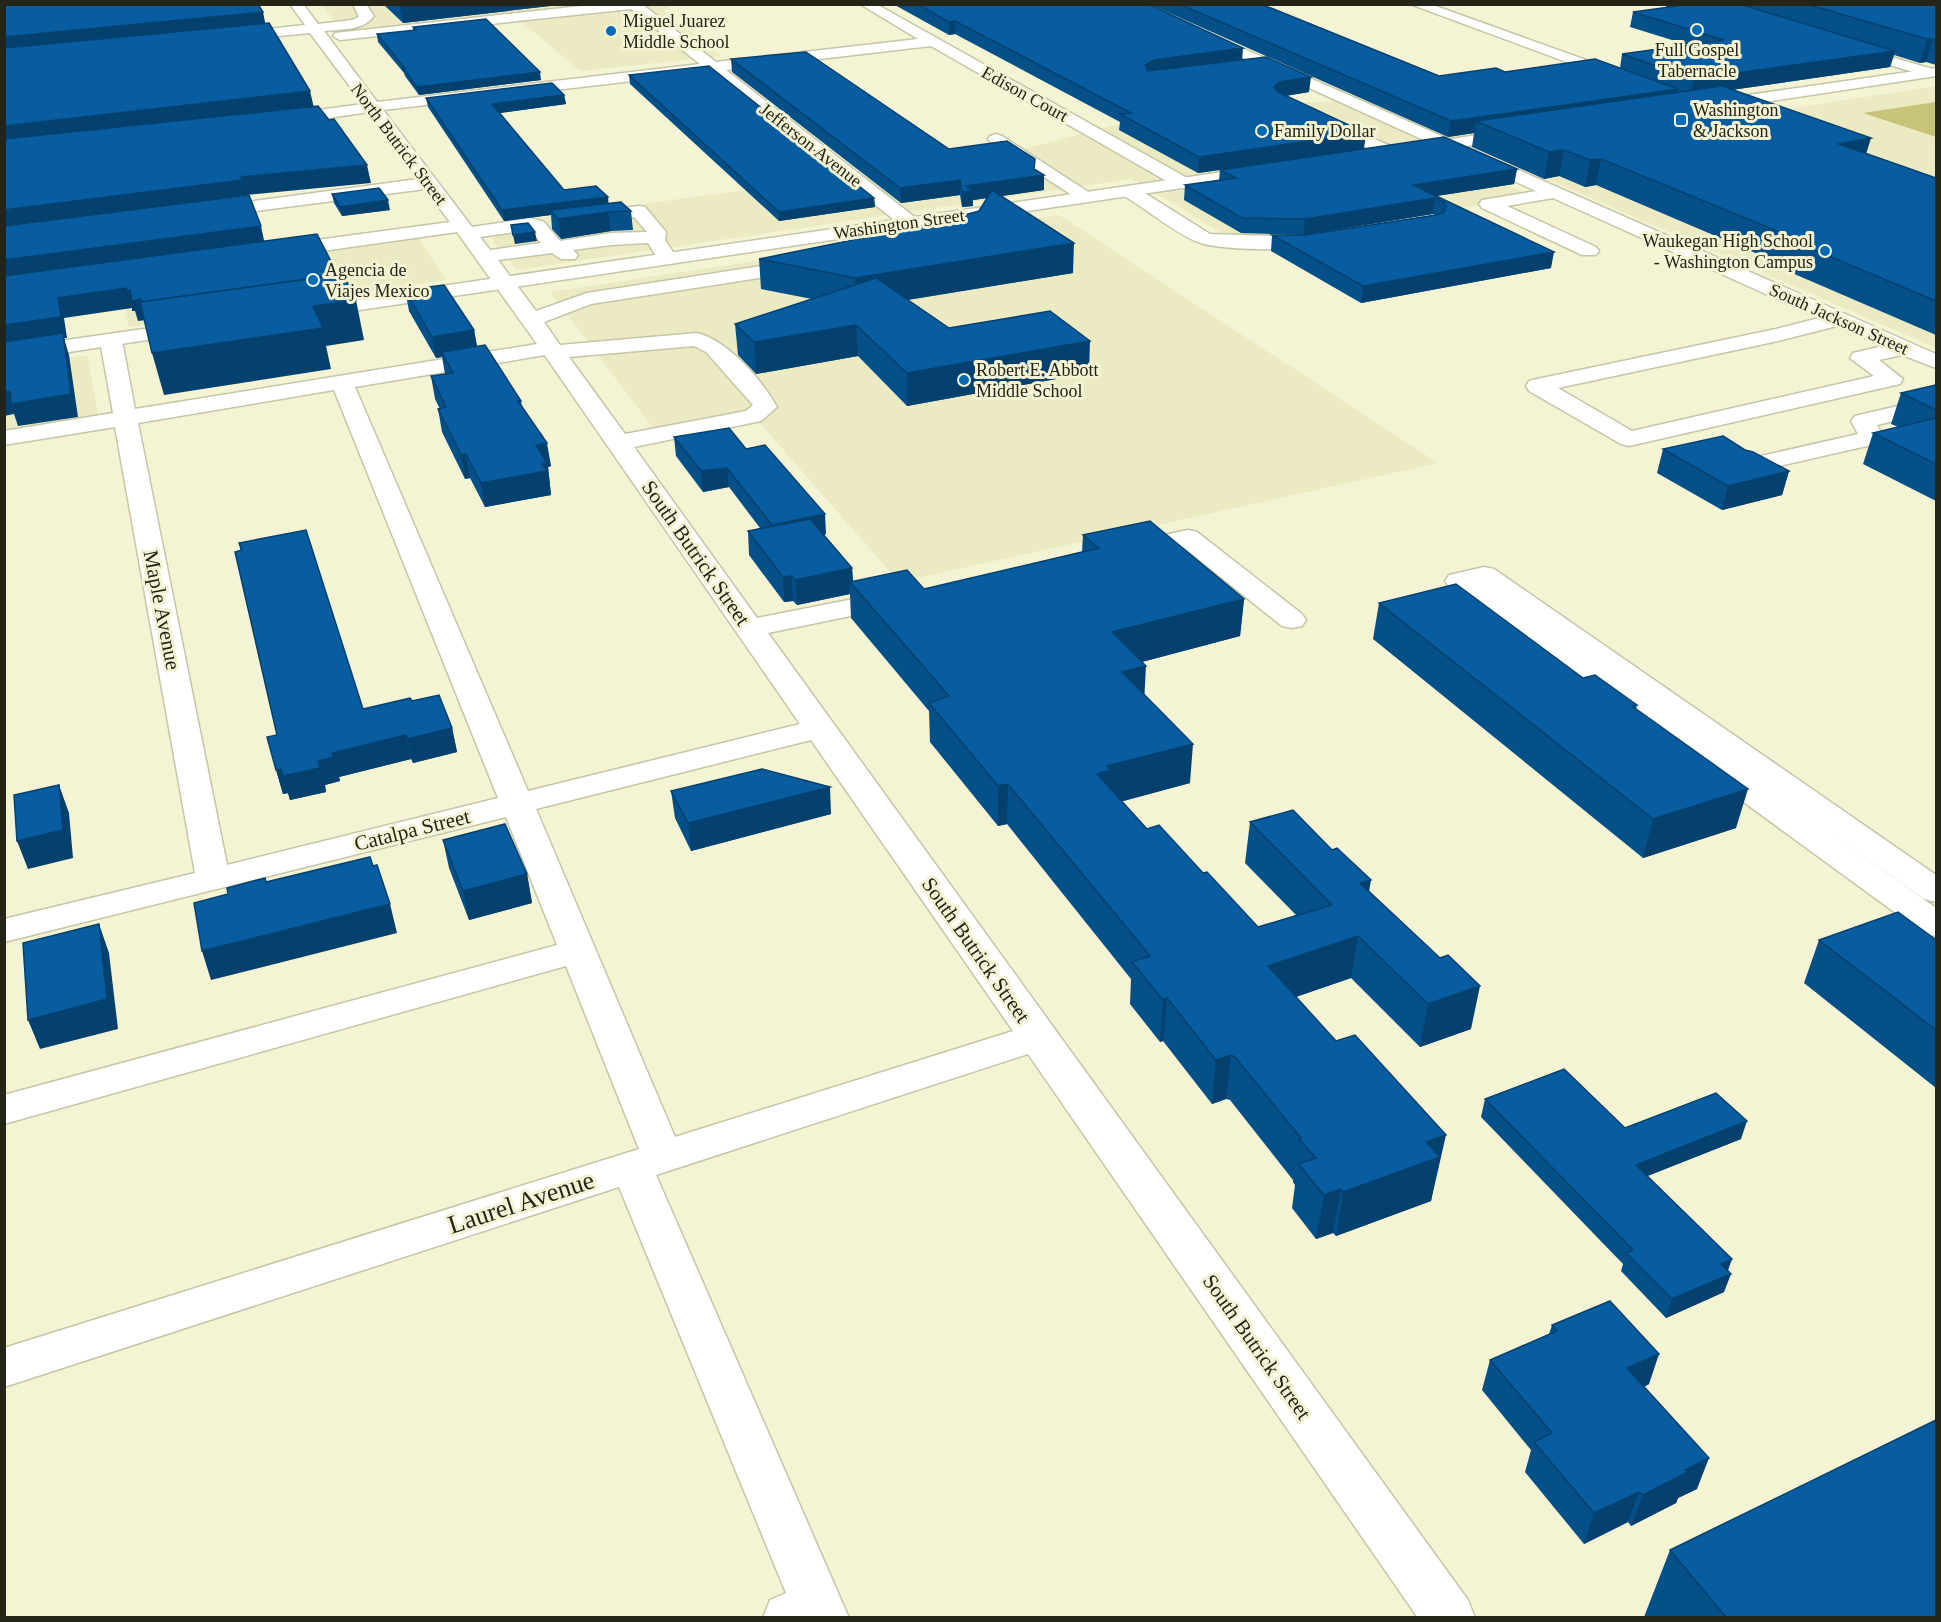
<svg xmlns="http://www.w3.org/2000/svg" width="1941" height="1622" viewBox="0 0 1941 1622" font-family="Georgia,serif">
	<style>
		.built { fill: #ebeac3 }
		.green { fill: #c7c378 }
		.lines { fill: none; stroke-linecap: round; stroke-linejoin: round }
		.minor-casing { stroke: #c5c5a7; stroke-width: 3 }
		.major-casing { stroke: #c5c5a7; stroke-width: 3 }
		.minor { fill: #fff; fill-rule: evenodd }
		.major { fill: #fff; fill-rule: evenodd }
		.wall { fill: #065089 }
		.shaded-wall { fill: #05416f }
		.building { fill: #075d9f; stroke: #05416f; stroke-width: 1.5 }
		.poi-dot { fill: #046ab6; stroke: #f4f3d4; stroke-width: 2 }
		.labels { text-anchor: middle; stroke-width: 6; stroke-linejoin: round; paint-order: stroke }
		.far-poi-label { font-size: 18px; fill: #252419; stroke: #f4f3d4; text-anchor: start }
		.far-street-label { font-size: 18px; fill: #252419; stroke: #f4f3d4 }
		.street-label { font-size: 21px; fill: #252419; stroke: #f4f3d4 }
		.near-street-label { font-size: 26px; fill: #252419; stroke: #f4f3d4 }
	</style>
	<rect width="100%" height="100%" fill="#f4f3d4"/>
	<path class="built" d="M321,5H671L664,11L722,56L580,71L522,22L351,39Z
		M1936,86V348L1492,155Z
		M1448,92L1558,138L1443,156L1533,196L1242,245L1131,179L517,270L481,226L997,156L1112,126L1264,106Z
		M1059,215L1438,463L899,582L758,421L680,436L663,441L550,292Z
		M418,237L446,280L129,327L117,277Z
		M87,355L100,424L5,440V367Z"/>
	<path class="green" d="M1936,102V137L1863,113Z"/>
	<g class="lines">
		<g class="minor-casing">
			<path id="minor" d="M290,4H303L318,24L352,20L359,17L353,4H366L374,16C363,31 341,29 324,31L377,102L700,64L631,9L340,40L333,36L335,33L600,4H642L716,62L918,39L860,4H876L1189,179L1192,183L1189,187H1177L931,46L726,70L917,219L919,223L917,227H903L710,72L383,110L472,227L531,218L544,222L560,241L611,233L647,232L634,217L586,225L580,223L577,219L580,215L586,213L639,206L645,207L666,232L665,240L673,252L670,256H656L648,243L611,245L573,250L578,255L575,259H561L552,253L498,260L536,311L587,293L805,259L812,261L815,265L812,269L805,271L591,304L544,322L560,345L697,333C727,340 762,380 777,407L761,421L634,447L757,618L894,591L904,593L908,599L904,605L768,633L1468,1600L1475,1618H1418L1028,1054L656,1175L849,1618H763L770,1600L786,1593L619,1187L4,1387V1348L639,1149L566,966L4,1124V1095L557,945L506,817L4,942V919L195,873L115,427L4,445V431L113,413L100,341L103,336L111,335L119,336L122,341L135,409L537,344L457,232L280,257L273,255L270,251L273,247L280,245L450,222L425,189L210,217L204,216L201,212L204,208L210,207L418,179L369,112L281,125L275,123L273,120L281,115L363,104L310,33L230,41L223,37L230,33L305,25ZM530,230L541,243L490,250L480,237ZM694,346L706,352L753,405L746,411L625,434L569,357ZM545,355L546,357L800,724L528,791L355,387ZM334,390L498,798L227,865L138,423ZM811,740L1013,1031L675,1137L536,809Z
				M1124,4H1142L1936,354V368L1902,355L1879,360L1903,379L1900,384L1629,446L1621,444L1529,391L1526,386L1529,381L1537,379L1776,329L1819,318L1553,198L1507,206L1596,247L1599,251L1596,255H1582L1482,208L1479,204L1482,200L1536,191ZM1837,326L1883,346L1853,353L1850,358L1874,376L1632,431L1558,388L1778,341Z
				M1410,4H1430L1625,74L1627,77L1625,80H1615Z
				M1850,45L1936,70V76H1927L1845,52L1843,49L1845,46Z
				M1325,118L1398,149L1400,153L1392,158L1386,157L1319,126L1317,123L1319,120Z
				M996,134L1002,136L1096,197L1093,201H1081L990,142L988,139L990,136Z
				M1129,186L1135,187L1210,234L1303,237H1324L1326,241L1324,245C1298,251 1222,251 1198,242C1178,235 1143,207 1123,195L1120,191L1123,187Z
				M1936,397V411L1877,425L1884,438L1880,443L1748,473L1739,471L1736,466L1739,461L1858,434L1851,421L1855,416Z
				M1188,530L1197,532L1302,614L1306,620L1302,626L1292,628L1282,626L1183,547L1130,558L1121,556L1117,550L1121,544Z
				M1484,567L1494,569L1936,875V902L1924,899L1828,831L1936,908V936L1923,933L1449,587L1445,581L1449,575Z"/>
		</g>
		<g class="major-casing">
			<path id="major" d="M1936,68V76L1713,110L1705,105L1713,100Z
				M1516,129L1522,131L1524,134L1522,137L1413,155L1405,150L1413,145Z
				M1264,166L1270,167L1273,171L1270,175L312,317L305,315L302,311L305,307L312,305Z
				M192,322L199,324L203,328L199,332L4,362V349Z"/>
		</g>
		<use href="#minor" class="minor"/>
		<use href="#major" class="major"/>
	</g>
	<path class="wall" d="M383,4H550V6L403,23Z
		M893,4H1148L1242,60L1309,92L1286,96L1364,149L1517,169L1514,184L1436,196L1551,268L1361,303L1271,251L1272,235H1305L1435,215L1433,214L1303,235L1241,233L1184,200L1185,185L1219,180L1220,170L1198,173L1119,130L1120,122L955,34L949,35Z
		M1149,4H1261L1439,76L1505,72L1620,68L1622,54L1688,45L1630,27L1633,12L1666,8L1667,4H1936V65L1926,62L1920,63L1894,55L1890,67L1731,90L1866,154L1936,178V335L1792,273L1793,269L1596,185L1585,187L1559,176L1544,179L1472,147L1474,133L1448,137Z
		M413,27L541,80L419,95L405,76L404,73L378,42L377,34L413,31Z
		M731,59L949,149L1034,169L1044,190L1001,196L1073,273L908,300L949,328L1089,373L907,406L858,356L756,374L738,355L735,324L812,299L761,289L759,259L932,224L979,211L987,198L973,200V206L962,207L960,195L901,203L732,72Z
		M629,75L874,198L875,207L779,221L630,84Z
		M564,95L566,104L499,113L564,190L608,197V203L631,211L633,230L611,231L561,239L552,229L551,215L504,221L428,107L426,98Z
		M332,194L390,210L342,216L334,203Z
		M405,290L474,330L477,347L521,401L522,407L551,466L548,467L551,495L485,507L470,478L465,479L442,432L438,409H440L435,399L431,376L445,374L442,357L436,358L409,311Z
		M1936,385V501L1863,464L1873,433L1898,427L1891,424L1901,393Z
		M674,437L746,449L826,534L824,535L852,568L853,581L924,589L1082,552L1083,535L1244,599L1240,636L1142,662L1144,694L1190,783L1122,801L1147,829L1203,873L1258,927L1296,915L1245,863L1250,822L1369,891L1471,1029L1420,1047L1351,978L1296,997L1436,1178L1435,1179L1431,1201L1336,1236L1333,1233L1316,1239L1292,1208L1295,1185L1293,1182V1180L1230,1100L1226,1099L1212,1104L1163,1041L1160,1042L1130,1004L1131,979L1007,824L998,826L930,742L929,711L851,618L850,594L797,605L793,601L784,602L749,555L748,531L760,528L729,487L703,492L676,456Z
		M1663,449L1789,471L1782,495L1722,510L1657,473Z
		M239,543L363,709L412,701L452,728L457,752L413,763L411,759L339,777L340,781L325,785L326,792L290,800L288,793L283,794L267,737L277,735Z
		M1379,603L1583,678L1637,705L1636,709L1736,828L1643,858L1373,639Z
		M671,791L831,814L691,851L675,818Z
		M443,840L527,874L532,903L469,920L449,868Z
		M1819,940H1936V1088L1804,983Z
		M1485,1099L1625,1128L1741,1139L1647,1176L1728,1271L1724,1292L1666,1318L1621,1271L1623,1264L1481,1117Z
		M1552,1325L1649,1384L1644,1387L1697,1489L1678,1498L1676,1503L1631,1526L1628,1522L1584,1544L1525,1472L1531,1450L1482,1390L1490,1360L1549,1334Z
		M1670,1550L1936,1617H1644Z"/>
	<path class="shaded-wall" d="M399,4H550V6L403,23Z
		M263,12L266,27L4,53V37Z
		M955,21V34L949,35V22Z
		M1927,39H1933L1926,62L1920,63Z
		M1243,48L1242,62L1144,79L1145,65L1154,60Z
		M1895,51L1890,67L1690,96L1694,79Z
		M540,72L541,80L419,95L417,87Z
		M1311,77L1309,92L1278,97L1274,87L1279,82Z
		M1678,89L1675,104L1476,121L1474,133L1448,137L1451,121Z
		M310,91L314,108L4,144V126Z
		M564,95L566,104L493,114L492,104Z
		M1366,133L1364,149L1198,173L1199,157Z
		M1871,138L1863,164L1839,144Z
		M1564,150L1559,176L1544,179L1549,152Z
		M1601,159L1596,185L1585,187L1590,160Z
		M367,165L371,183L246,195L4,230V210L241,177Z
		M1517,169L1514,184L1411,200L1413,185Z
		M1044,175V190L973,200V206L962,207V192L966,186Z
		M960,180V195L901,203L900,188Z
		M608,197L609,208L550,210L551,215L504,221L502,210Z
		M874,198L875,207L779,221V212Z
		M1435,198L1433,214L1303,235L1305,219Z
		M388,200L390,210L342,216L340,207Z
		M608,212L611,231L561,239L558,219Z
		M261,226L265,245L4,281V260Z
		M535,232L537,241L515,244L513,235Z
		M1074,243L1073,273L856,308L855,278Z
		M1554,252L1551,268L1361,303L1363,286Z
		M126,288L141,299L146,320L138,321L135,311H132V308L64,318L67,338H64L69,355L78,417L18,426L14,414L4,416V325L58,298Z
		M356,300L364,340L326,346L331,369L164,395L152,353L313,306Z
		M856,325L858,356L756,374L754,342Z
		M474,330L478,351L442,352V357L436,358L432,337Z
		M1090,341L1089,373L907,406V373Z
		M547,443L551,466L548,467L551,495L485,507L481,483L536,445Z
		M466,454L470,478L465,479L461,455Z
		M727,468L729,487L703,492L701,471Z
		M1789,471L1782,495L1722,510L1728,486Z
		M825,514L826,534L773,545L772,525Z
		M852,568L853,585L850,582V594L797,605L795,580Z
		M792,576L793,601L784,602L783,577Z
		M1244,599L1240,636L1111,670L1112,632Z
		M1146,666L1144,704L1122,672Z
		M452,728L457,752L413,763L407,739Z
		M406,735L411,759L339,777L340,781L325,785L326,792L290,800L283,776L318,761L332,753Z
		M1193,744L1190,783L1109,805L1097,774L1107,766Z
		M281,769L288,793L283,794L276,770Z
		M1008,784L1007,824L998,826V786Z
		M59,785L69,813L73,858L28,869L17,841Z
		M830,787L831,814L691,851L688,823Z
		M1748,789L1736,828L1643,858L1653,819Z
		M527,874L532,903L469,920L463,891Z
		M1371,880L1364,921L1360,883Z
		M390,904L397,933L211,980L202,951Z
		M99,924L109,953L118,1029L40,1049L28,1020Z
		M1358,936L1351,978L1263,1008L1268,966Z
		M1480,986L1471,1029L1420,1047L1428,1004Z
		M1167,998L1163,1041L1160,1042L1163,1000Z
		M1231,1055L1226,1099L1212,1104L1216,1060Z
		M1747,1121L1741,1139L1630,1183L1636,1165Z
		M1446,1135L1431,1201L1336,1236L1343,1192L1426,1142Z
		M1341,1189L1333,1233L1316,1239L1324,1195Z
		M1732,1259L1726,1276L1731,1274L1724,1292L1666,1318L1672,1299L1721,1264Z
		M1659,1354L1649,1384L1617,1399L1627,1368Z
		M1709,1458L1697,1489L1678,1498L1676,1503L1631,1526L1643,1495L1685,1470Z
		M1639,1492L1628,1522L1584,1544L1594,1513Z"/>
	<path class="building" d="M4,4H258L263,12L4,37Z
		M917,4H1148L1243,48L1154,60L1145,65L1148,71L1266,57L1311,77L1279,82L1274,87L1278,92L1366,133L1199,157L1120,114L1131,113L955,21L949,22Z
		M1179,4H1261L1439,76L1496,68L1505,72L1595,59L1678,89L1451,121Z
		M1670,4H1739L1895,51L1694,79L1622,54L1724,40L1633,12L1677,6Z
		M1806,4H1936V40L1933,39H1927Z
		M486,19L540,72L417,87L403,68H405L377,34L416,30L413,27Z
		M269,23L310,91L4,126V48Z
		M806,52L949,149L1007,141L1035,159L1034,169L1044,175L966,186L974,191L962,192L960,180L900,188L731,59Z
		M709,66L874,198L779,212L629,75Z
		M552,83L564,95L492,104L564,190L596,186L608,197L502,210L426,98Z
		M1722,86L1871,138L1839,144L1936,178V301L1800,244L1807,243L1601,159L1590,160L1564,150L1549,152L1476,121Z
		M318,106L329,120L334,119L367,165L241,177L243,180L4,210V139Z
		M1444,137L1517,169L1413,185L1554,252L1363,286L1272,235H1305L1436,215L1444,212L1446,206L1444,202L1435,198L1305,219L1242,218L1185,185L1236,178L1220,170Z
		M379,188L388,200L340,207L332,194Z
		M992,190L1074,243L855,278L759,259L932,224L979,211Z
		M249,195L261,226L4,260V226Z
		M621,202L631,211L608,212L558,219L550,210Z
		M528,223L535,232L513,235L511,225Z
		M317,234L338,275L141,302V299L132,301L130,290L127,291L126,288L58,298L61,317L4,325V276Z
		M343,274L356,300L313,306L323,328L152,353L140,302Z
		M876,278L949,328L1050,311L1090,341L907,373L856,325L754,342L735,324Z
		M444,285L474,330L432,337L405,290Z
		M63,333L71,394L11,404L10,391L4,392V342Z
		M485,345L521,401H518L547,443L536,445L547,463L542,464L547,471L481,483L466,454L461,455L438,409L446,407L431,376L453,373L442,352Z
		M1936,385V410L1901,393Z
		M1936,418V464L1873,433Z
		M729,428L746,449L765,445L825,514L772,525L727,468L701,471L674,437Z
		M1723,436L1745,450L1753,452L1789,471L1728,486L1663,449Z
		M810,519L852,568L795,580L792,576L783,577L748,531Z
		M1150,521L1244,599L1112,632L1146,666L1122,672L1193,744L1107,766L1111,770L1097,774L1147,829L1159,825L1203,873L1207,872L1258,927L1332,905L1250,822L1293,810L1332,850L1337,848L1371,880L1360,883L1440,958L1448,955L1480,986L1428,1004L1358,936L1268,966L1336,1041L1355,1035L1446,1135L1426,1142L1440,1157L1343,1192L1341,1189L1324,1195L1298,1164L1316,1158L1299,1139L1301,1138L1235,1057L1231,1055L1216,1060L1167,998L1163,1000L1132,962L1150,956L1008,784L998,786L929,703L949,696L850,582L907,570L924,589L1099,548L1083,535Z
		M306,530L363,709L410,698L412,701L439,695L452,728L407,739L406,735L332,753L334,757L318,761L320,768L283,776L281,769L276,770L267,737L277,735L235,552L242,550L239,543Z
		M1456,584L1583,678L1595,675L1637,705L1632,706L1748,789L1653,819L1379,603Z
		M762,769L830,787L688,823L671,791Z
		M59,785L63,830L17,841L14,795Z
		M505,824L527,874L463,891L443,840Z
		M370,857L373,866L377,865L390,904L202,951L194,903L228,894L227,888L265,878L266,882Z
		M1898,912L1936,940V1030L1819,940Z
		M99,924L107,999L28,1020L23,943Z
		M1564,1069L1625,1128L1716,1093L1747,1121L1636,1165L1732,1259L1721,1264L1731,1274L1672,1299L1626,1253L1633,1250L1485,1099Z
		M1610,1301L1659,1354L1627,1368L1709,1458L1685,1470L1688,1472L1643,1495L1639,1492L1594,1513L1534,1442L1552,1433L1490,1360L1557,1331L1552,1325Z
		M1936,1420V1617H1726L1670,1550Z"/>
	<g class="poi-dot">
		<circle cx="1697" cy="30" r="6"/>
		<circle cx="611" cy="31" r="6"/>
		<rect x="1675" y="114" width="12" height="12" rx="3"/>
		<circle cx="1262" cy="131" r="6"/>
		<circle cx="1825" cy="251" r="6"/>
		<circle cx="313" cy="280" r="6"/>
		<circle cx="964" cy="380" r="6"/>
	</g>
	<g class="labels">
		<g class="far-poi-label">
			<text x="623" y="27">Miguel Juarez<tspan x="623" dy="21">Middle School</tspan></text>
			<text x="1697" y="56" text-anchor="middle">Full Gospel<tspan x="1697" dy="21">Tabernacle</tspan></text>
			<text x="1693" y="116">Washington<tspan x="1693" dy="21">&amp; Jackson</tspan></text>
			<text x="1274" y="137">Family Dollar</text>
			<text x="1813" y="247" text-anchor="end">Waukegan High School<tspan x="1813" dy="21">- Washington Campus</tspan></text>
			<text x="325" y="276">Agencia de<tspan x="325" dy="21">Viajes Mexico</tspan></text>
			<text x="976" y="376">Robert E. Abbott<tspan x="976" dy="21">Middle School</tspan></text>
		</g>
		<g class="far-street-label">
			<text transform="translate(1025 94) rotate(29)" y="6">Edison Court</text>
			<text transform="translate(399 144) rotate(53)" y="6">North Butrick Street</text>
			<text transform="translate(811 145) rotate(38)" y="6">Jefferson Avenue</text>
			<text transform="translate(899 224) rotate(-8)" y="6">Washington Street</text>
			<text transform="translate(1839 319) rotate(24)" y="6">South Jackson Street</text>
		</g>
		<g class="street-label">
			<text transform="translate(696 553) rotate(55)" y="7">South Butrick Street</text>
			<text transform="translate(162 610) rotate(79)" y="7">Maple Avenue</text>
			<text transform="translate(412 830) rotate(-14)" y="7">Catalpa Street</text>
			<text transform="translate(976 950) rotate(55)" y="7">South Butrick Street</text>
			<text transform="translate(1257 1347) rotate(55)" y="7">South Butrick Street</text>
		</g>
		<g class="near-street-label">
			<text transform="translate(521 1202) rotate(-18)" y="9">Laurel Avenue</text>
		</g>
	</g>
	<rect width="1941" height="1622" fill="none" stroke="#252419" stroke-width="12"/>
</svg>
